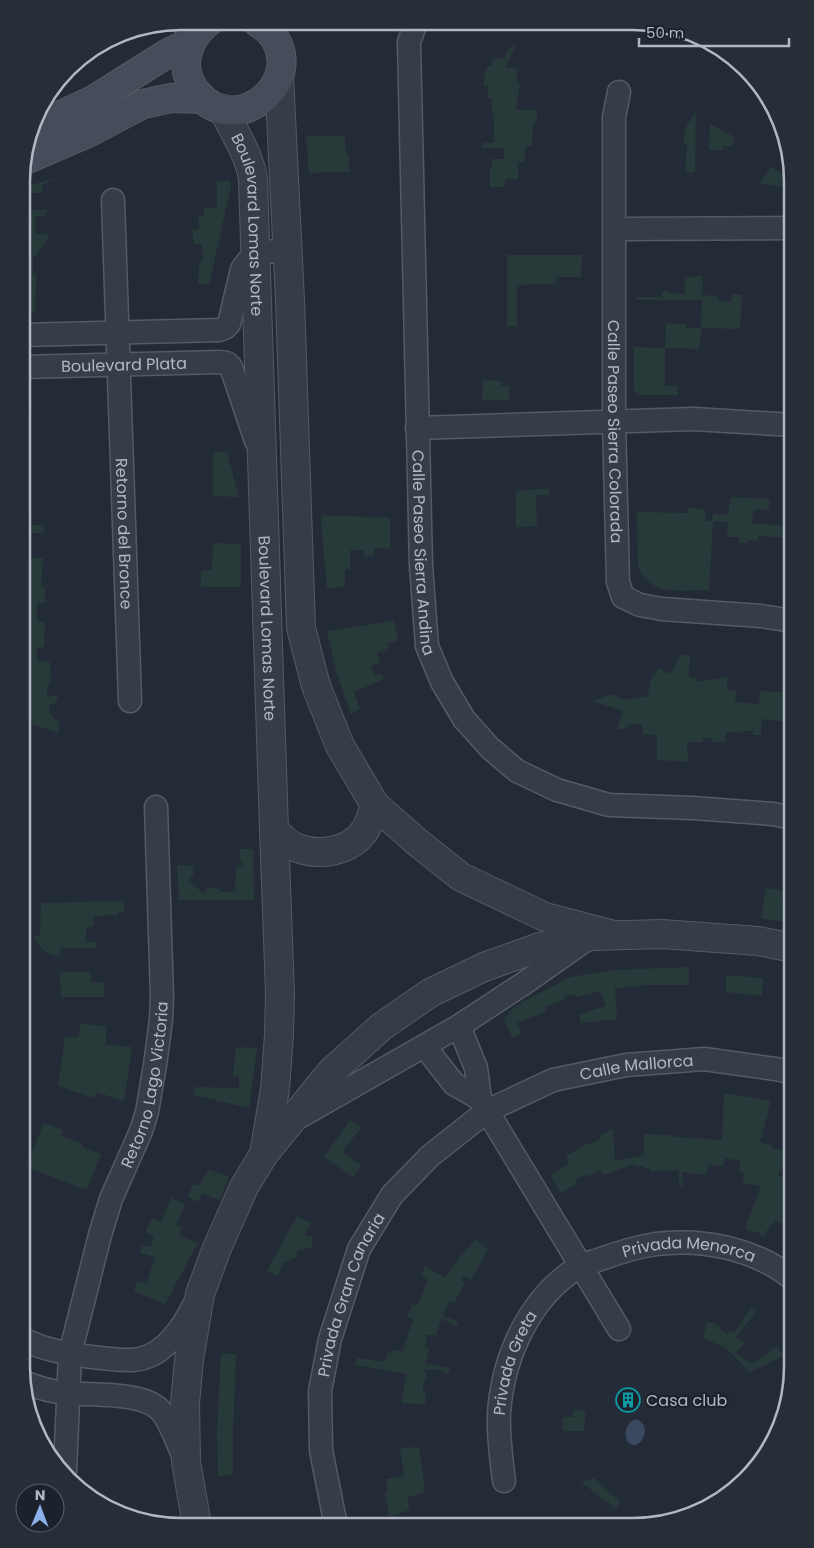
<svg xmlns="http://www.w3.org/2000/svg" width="814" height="1548" viewBox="0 0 814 1548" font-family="Poppins,sans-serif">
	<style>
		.green { fill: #28393a }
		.water { fill: #3a495f }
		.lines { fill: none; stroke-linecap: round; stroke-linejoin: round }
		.minor-casing { stroke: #545b65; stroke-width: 25 }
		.tertiary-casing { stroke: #545b65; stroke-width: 30 }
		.secondary-casing { stroke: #545b65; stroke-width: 30 }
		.minor { stroke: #363d47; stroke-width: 22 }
		.tertiary { stroke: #363d47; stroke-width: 28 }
		.secondary { stroke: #454c5a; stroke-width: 28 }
		.labels { text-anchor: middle; stroke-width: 4; stroke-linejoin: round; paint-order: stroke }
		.street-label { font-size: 16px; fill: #b1b8c4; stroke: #1c222c }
		.poi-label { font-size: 16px; fill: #b1b8c4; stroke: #1c222c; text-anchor: start }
		.rim { fill: none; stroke: #b1b8c4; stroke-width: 2.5 }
	</style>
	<rect width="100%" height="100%" fill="#232b37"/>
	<path class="green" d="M511,46H515L506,68L517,69V82L520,83L516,110H537V123L533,124L532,145L525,147V162H518V179H505V187H490V168L492,167V159H504V148H483V143L494,142V114H492V99L488,98V87L484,86V78L487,66H491L492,60L504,58Z
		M696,111L695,172H685L687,145L683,144L685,129Z
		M710,124L734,137L733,146H723V150H709Z
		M306,136H345L346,154H349V172L309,173Z
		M772,166L793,183V205L786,204L787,187L759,184Z
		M56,178L42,185V193H29V210H47L46,216H35V234H48V238L35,256L33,257V274H36L35,313L22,314L23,187Z
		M217,181H230L231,186L209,284H198L199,262L203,261L202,245L194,244L192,230L199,229L198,216H204V208H217Z
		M507,255H582L581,277H557L556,284L517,285V326H507Z
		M703,276L702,295L718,296V301L731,302L732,294L742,295L740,329L702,328L699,349L665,348V386H678V395H640L634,391V347L665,348L666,323L686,324V328H701L702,300H637V297H662V291H668V293L685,294V277Z
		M483,380L501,381V386H510L509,400H482Z
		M22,402H32V412L27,413V433H30V442H24V467H22Z
		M213,452H227L239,497L213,496Z
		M549,488V495H536L537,526L516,527V491Z
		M731,497L770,499L769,510L756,509L753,513L752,523L793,527V539L758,536V541L748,540V543H739V537H727L728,522L713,521L709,590C683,590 648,597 638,565L637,512L688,513V508L705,509L706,521H712L713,514L728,515Z
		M322,515L390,518V549L374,548L373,556L364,557V550H350V569H345V587L327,588L321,520Z
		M22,525H44V533H22Z
		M213,543L241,544V587H201V571L212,570Z
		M22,558H43L41,587H45V603H37V621L45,622L44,647H37V661L50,662L51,684L47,685V696H58L57,702L50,705L49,709L51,716L59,722V733L22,721Z
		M394,621L398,640L387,644L389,648L377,653L380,663L371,666L375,675L381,674L384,679L354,692L360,709L351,714L336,671L327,631Z
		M681,655H690L689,677L697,678L696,682L727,677V690L736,691L735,702L759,704L760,691L793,693V723L762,719L761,735H753V731H743L742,733L726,732V742H712V738H703V742H687L688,762L657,760V735L643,734L642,724H628L627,729H617L623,711L592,701L613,694L623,700L648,696L651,679L659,668L670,674Z
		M240,849H253L254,900H179L177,865L194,866L193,875L188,880L203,893L208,888L220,889L221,892H235L236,867L242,866L243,865L239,859Z
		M766,888L783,891L782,904L793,905L789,923L761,918Z
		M124,901V912H118L117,915L93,916V927H86V942H96V948H60V956C44,955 41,948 33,936H40L41,903Z
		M689,967V985H649L615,988L617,1019L580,1023V1014L606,1006L600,991L576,997V995L564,996V1000L545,1007L547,1012L517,1022L521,1034L512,1037L504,1018L517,1005L570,977L614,970Z
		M60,972H91V983L104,982V997H61Z
		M726,975L763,978L762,996L726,992Z
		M80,1024L106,1026V1045L132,1047L124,1101L96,1092L94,1098L58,1086L65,1037H79Z
		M236,1047L257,1048L249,1108L193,1095L195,1087L239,1088V1076L233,1075Z
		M724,1093L771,1101L760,1142L773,1146V1149L776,1150L778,1148L790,1152L778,1175L792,1182V1222L788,1218L782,1224L776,1220L765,1233L764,1238L759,1233L746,1230V1226L761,1186L742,1183L745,1174L739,1172L740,1161L725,1158L723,1166L708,1165L707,1175L682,1172L683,1186L679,1187L678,1170L650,1171L649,1168H644V1166L635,1167V1164L603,1175L600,1169L589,1176L583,1175L575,1181L577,1184L561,1193L550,1175L569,1164L566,1156L587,1144H590L600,1139V1135L613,1129L615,1161L644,1155V1134L673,1135L674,1137L722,1140Z
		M350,1120L361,1128L342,1152L362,1166L353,1177L324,1157Z
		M44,1123L63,1130L61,1136L83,1144L82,1147L101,1154L87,1190L26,1167Z
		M206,1169L229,1176L220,1201L203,1193L198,1202L188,1197L193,1184L199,1186L208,1171Z
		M171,1198L185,1204L176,1225L182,1228L179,1235L198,1243L165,1304L134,1291L137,1281L147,1283L155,1257L140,1253L142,1245L151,1247L154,1236L145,1232L152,1218L161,1222Z
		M297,1216L312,1223L304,1236H312V1247L297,1251L298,1257L284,1262L278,1276L267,1271Z
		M476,1239L488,1250L471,1280L463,1276L461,1280L465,1282L454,1303L449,1302L443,1316L458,1321V1326L441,1319L436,1335H427L425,1347L429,1349L426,1364L450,1368L448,1373H443V1370L424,1369V1372L426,1373V1381L423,1382V1391H426L425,1404L401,1403L407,1374L355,1365L357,1358L385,1362L388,1352L391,1353L392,1350L403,1351L413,1319L407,1316L413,1304L417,1306L428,1280L421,1276L425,1266L445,1278L461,1256Z
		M751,1307L757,1311L736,1337L745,1342L735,1353L752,1364L776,1347L786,1355L750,1372L726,1348L703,1338L707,1321L722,1327L721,1330L727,1334L730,1330L735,1333Z
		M221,1353L236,1354L233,1432V1475L218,1476L217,1431Z
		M574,1409L586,1411L584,1431H563V1417H573Z
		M419,1447L425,1492L408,1497L409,1510L389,1517L385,1493L388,1492L386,1479L404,1476L400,1448Z
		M594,1478L620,1502L616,1509L581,1482Z"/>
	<path class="water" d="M636,1419C652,1425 643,1445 634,1445C621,1444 624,1422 636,1419Z"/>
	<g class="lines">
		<g class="minor-casing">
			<g id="minor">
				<path d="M181,21L194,36"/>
				<path id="s1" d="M416,23L409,42L421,566L427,646L442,682L464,719L490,748L517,771L557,790L609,805L693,808L773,814L793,818"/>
				<path id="s2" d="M619,92L614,117V421L618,582L623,597L640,605L662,609L761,616L793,621"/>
				<path id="s3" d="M113,200L130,701"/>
				<path d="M615,229L793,228"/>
				<path d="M22,335L219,330L225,328L229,324L242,269L255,252L288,251"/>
				<path id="s4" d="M22,367L220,362L227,363L231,367L256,441"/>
				<path d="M417,428L694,419L793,425"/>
				<path d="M459,1026L476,1068L480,1099L619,1329"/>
				<path d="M425,1047L454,1084L480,1099"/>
				<path d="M296,1119L459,1026L526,982L587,939"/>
				<path d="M21,1338C43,1350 68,1354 92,1357C103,1358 115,1360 127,1360C160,1362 181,1331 194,1305"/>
				<path d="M24,1382C38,1388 52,1392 68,1393C94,1396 143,1391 161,1411C170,1421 178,1445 185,1459"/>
				<path id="s5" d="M65,1471L70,1354L100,1235L111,1199L141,1131L147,1112L155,1065L161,1020L162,997L156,807"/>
				<path id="s6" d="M504,1481C501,1458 498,1436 499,1413C503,1356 530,1296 580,1266C585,1263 592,1262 598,1260C617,1253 636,1247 656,1244C704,1238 754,1249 792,1278"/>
				<path id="s7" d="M336,1526L321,1450L320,1391L330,1339L359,1249L392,1195L430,1156L487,1111L553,1080L626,1065L704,1059L782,1070L792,1074"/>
			</g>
		</g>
		<g class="tertiary-casing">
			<g id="tertiary">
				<path d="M279,76L290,300L301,628L316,686L340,746L375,805L417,842L461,877L545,917L614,935"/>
				<path id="s8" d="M223,109C234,133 249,153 253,179L274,830L280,993L279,1035L275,1089L264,1154"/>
				<path d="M274,830C280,835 287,844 295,847C318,857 351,852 365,830C370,823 372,813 375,805"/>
				<path d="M197,1525L186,1462L185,1403L189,1360L200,1294L217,1248L244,1187L264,1154L331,1072L381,1027L430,993L484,967L540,947L592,936L662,934L758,941L793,948"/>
			</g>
		</g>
		<g class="secondary-casing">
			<path id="secondary" d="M210,21C195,32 186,47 186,66C187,77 191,86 198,94C238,141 311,78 269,31C266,28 261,25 257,22
				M33,128L95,99L168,53L190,43
				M23,161L88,133L143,104L171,98L202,99"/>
		</g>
		<use href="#minor" class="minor"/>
		<use href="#tertiary" class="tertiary"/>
		<use href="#secondary" class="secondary"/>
	</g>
	<defs>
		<g id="building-ring" transform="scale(1.25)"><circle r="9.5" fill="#1c222c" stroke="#0f9aa8" stroke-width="1.5"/><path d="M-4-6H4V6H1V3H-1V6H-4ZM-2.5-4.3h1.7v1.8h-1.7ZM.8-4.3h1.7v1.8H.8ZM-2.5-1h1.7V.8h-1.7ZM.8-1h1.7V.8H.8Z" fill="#0f9aa8"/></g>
	</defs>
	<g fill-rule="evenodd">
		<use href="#building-ring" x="628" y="1400"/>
	</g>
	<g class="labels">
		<g class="street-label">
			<text dy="6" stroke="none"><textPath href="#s8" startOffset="121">Boulevard Lomas Norte</textPath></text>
			<text dy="6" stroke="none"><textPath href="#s4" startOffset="102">Boulevard Plata</textPath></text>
			<text dy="6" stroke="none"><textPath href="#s2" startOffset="340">Calle Paseo Sierra Colorada</textPath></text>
			<text dy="6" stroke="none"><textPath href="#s3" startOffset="334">Retorno del Bronce</textPath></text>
			<text dy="6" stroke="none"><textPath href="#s1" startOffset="531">Calle Paseo Sierra Andina</textPath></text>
			<text dy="6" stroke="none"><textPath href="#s8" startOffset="526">Boulevard Lomas Norte</textPath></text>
			<text dy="6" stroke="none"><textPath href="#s7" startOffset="632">Calle Mallorca</textPath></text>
			<text dy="6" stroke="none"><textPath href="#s5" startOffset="398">Retorno Lago Victoria</textPath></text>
			<text dy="6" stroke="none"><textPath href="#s6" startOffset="355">Privada Menorca</textPath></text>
			<text dy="6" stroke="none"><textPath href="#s7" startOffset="238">Privada Gran Canaria</textPath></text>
			<text dy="6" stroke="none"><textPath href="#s6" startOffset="121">Privada Greta</textPath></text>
		</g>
		<g class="poi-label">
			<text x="646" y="1406">Casa club</text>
		</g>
	</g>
	<path d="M0 0H814V1548H0ZM181 30H633A151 151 0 0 1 784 181V1367A151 151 0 0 1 633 1518H181A151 151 0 0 1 30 1367V181A151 151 0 0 1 181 30Z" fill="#282e38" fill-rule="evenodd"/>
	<path class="rim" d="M181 30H633A151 151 0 0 1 784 181V1367A151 151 0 0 1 633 1518H181A151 151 0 0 1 30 1367V181A151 151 0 0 1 181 30Z"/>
	<g transform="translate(40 1508) rotate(1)"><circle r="24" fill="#1c222c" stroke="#585e69"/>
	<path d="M0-4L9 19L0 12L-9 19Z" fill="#8cb1ed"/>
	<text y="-8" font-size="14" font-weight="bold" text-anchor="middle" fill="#b1b8c4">N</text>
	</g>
	<path d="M639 38v8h150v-8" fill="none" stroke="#b1b8c4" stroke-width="2.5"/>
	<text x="646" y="38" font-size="15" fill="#b1b8c4" stroke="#1c222c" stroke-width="4" paint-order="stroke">50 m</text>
</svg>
